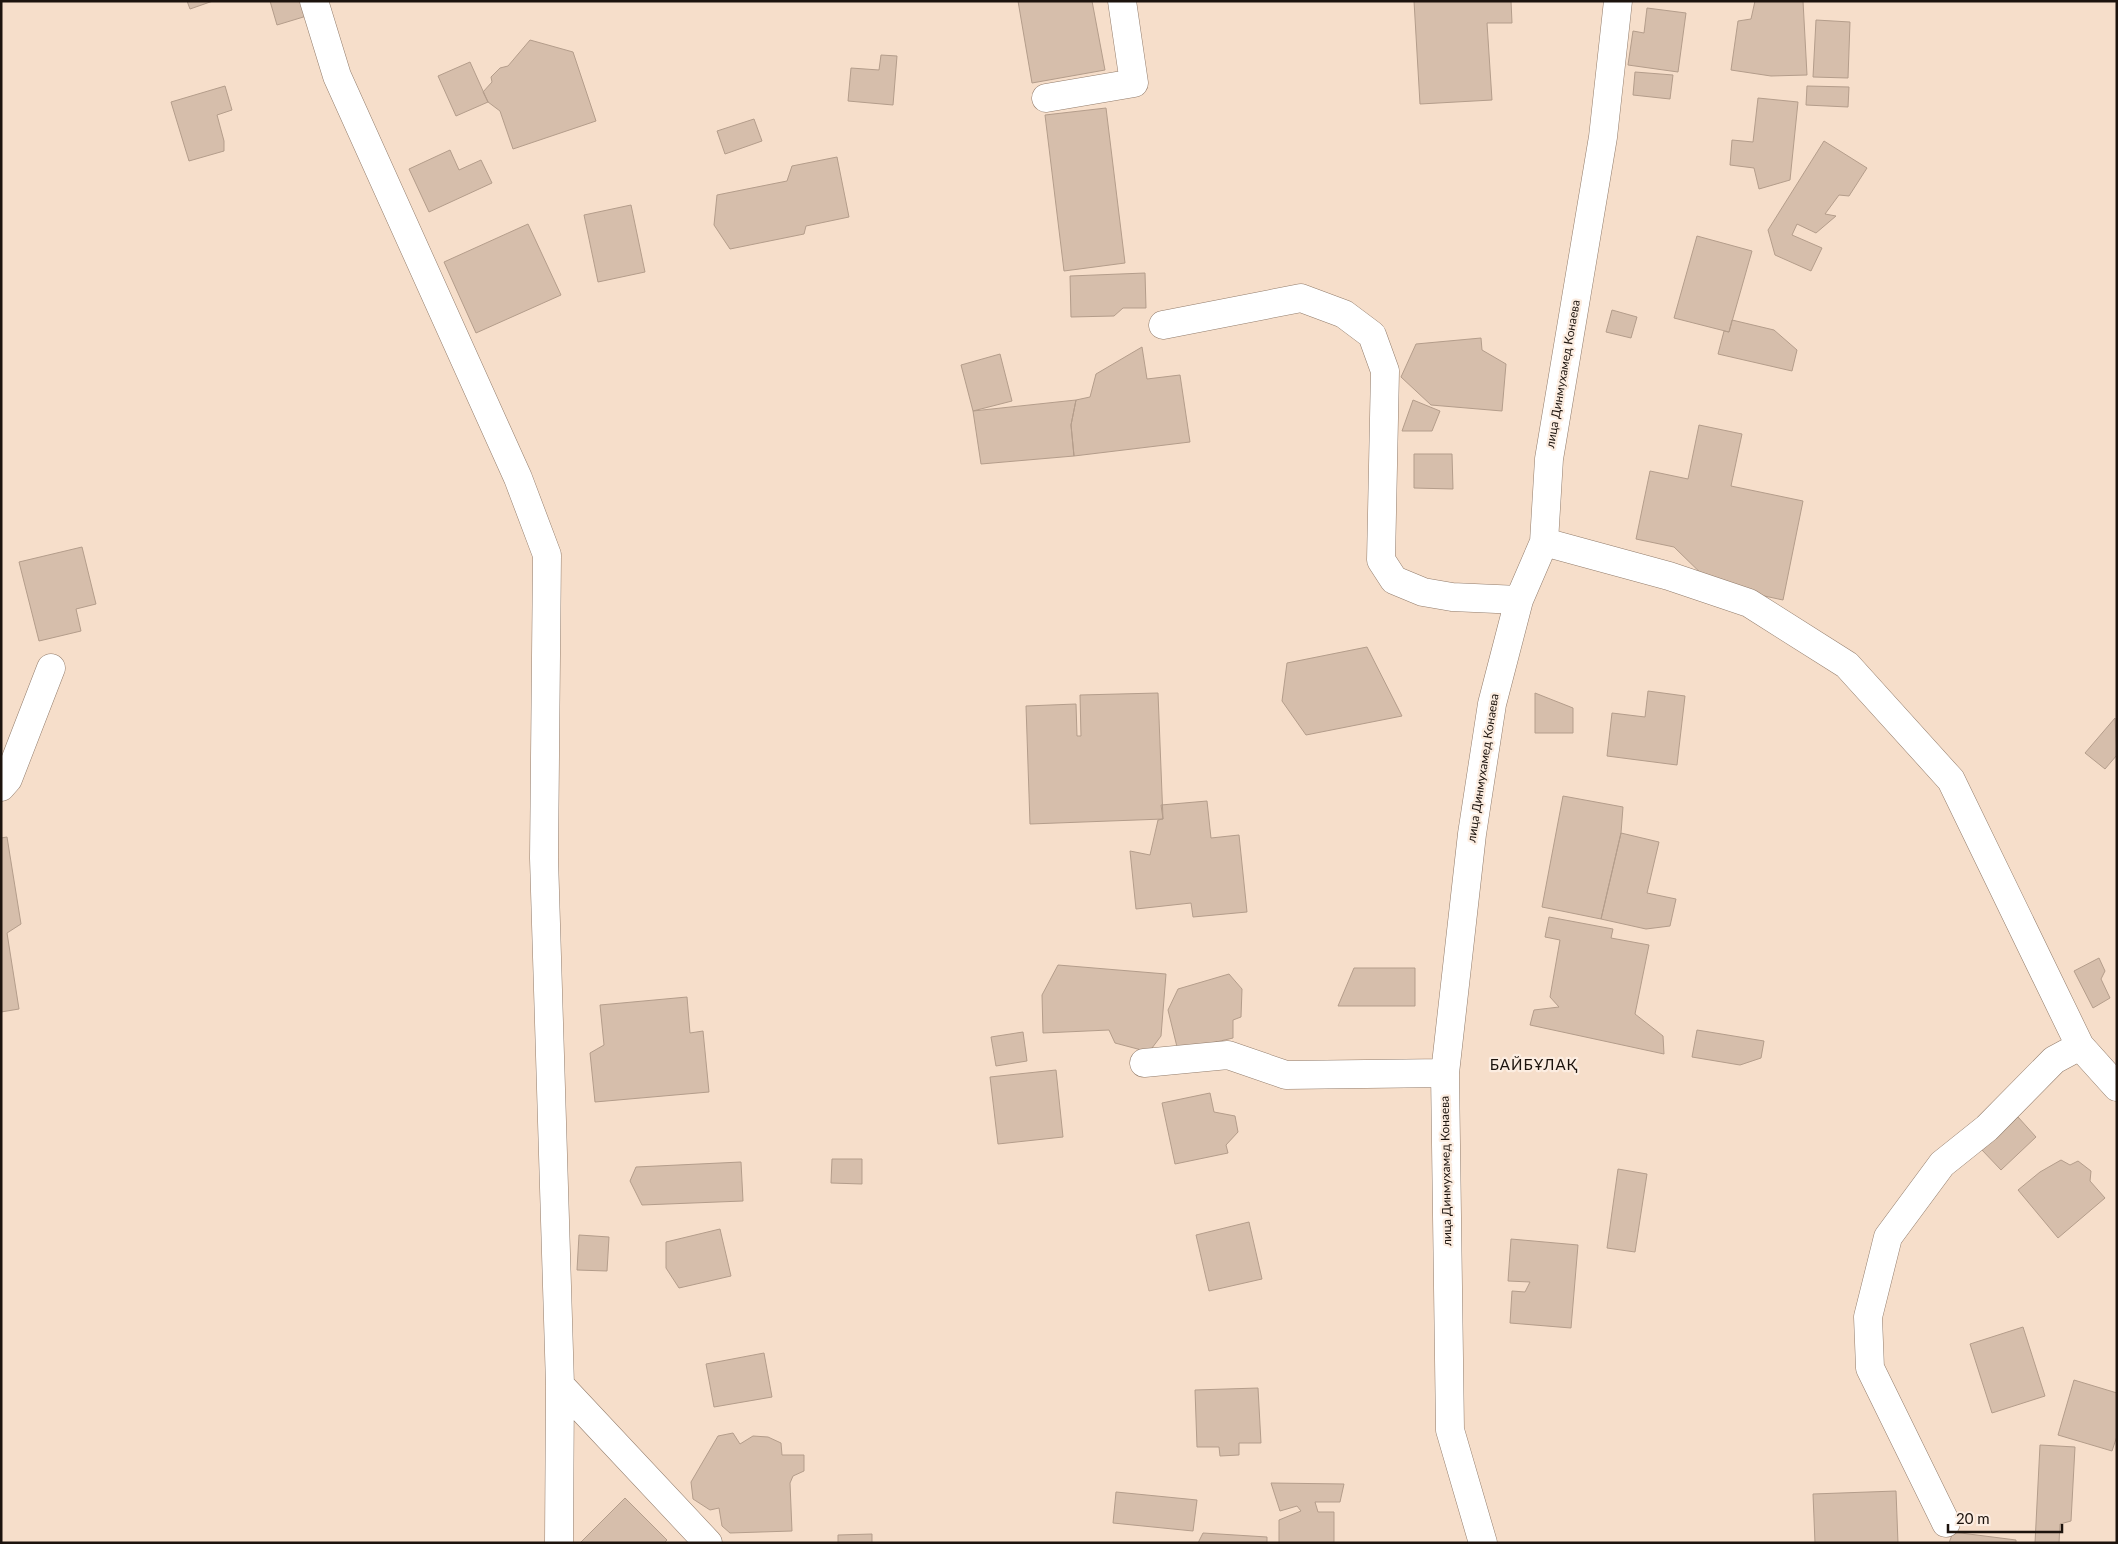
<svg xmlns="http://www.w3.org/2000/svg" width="2118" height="1544" viewBox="0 0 2118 1544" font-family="Lato,sans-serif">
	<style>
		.building { fill: #d6beab; stroke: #b49d8b }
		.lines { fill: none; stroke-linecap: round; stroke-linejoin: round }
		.street-casing { stroke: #927c6b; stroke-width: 29 }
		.street { stroke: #fff; stroke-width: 28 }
		.labels { text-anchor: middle; stroke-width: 4.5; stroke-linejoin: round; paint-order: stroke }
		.street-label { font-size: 12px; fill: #1c130d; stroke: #fcede1 }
		.quarter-label { font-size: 15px; letter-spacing: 1px; fill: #1c130d; stroke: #fcede1 }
	</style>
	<rect width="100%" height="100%" fill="#f6deca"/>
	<path class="building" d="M187,1H213L190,9Z
		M270,1H306L310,15L277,25Z
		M1018,1H1092L1105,70L1032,83Z
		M1414,1H1511L1512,23H1487L1492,100L1420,104Z
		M1755,1H1803L1807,75L1771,76L1731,70L1738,21L1751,19Z
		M1647,8L1686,13L1678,72L1628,65L1633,31L1644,33Z
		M1816,20L1850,22L1848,78L1813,77Z
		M530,40L573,52L596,121L513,149L500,111L488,102L483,92L492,82L491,77L500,68L508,66Z
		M881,55L897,56L893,105L848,101L851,68L879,70Z
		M470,62L488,102L456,116L438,76Z
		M1635,72L1673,75L1670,99L1633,95Z
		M225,86L232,110L217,115L224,141V151L189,161L171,102Z
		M1807,86L1849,87L1848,107L1806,105Z
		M1758,98L1798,102L1790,180L1759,189L1754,168L1730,165L1732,140L1753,142Z
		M1106,108L1125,263L1064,271L1045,115Z
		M754,119L762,141L725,154L717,131Z
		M1824,141L1867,168L1849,196L1839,195L1825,214L1836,216L1816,233L1797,224L1792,235L1822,248L1811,271L1775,255L1768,230Z
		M450,150L459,170L481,160L492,183L429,212L409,169Z
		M837,157L849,217L806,226L804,234L730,249L714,225L717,195L787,181L792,166Z
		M631,205L645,272L598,282L584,215Z
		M528,224L561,295L476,333L444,262Z
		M1697,236L1752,251L1729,332L1674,318Z
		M1145,273L1146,308H1123L1114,316L1071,317L1070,276Z
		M1612,310L1637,317L1631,338L1606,332Z
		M1732,320L1774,330L1797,350L1792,371L1718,354L1724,331L1729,332Z
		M1481,338L1482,350L1506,364L1502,411L1431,405L1401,377L1416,344Z
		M1142,347L1147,379L1180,375L1190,442L1074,456L1071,425L1076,400L1090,397L1096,374Z
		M1000,354L1012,401L973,411L961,365Z
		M1076,400L1071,425L1074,456L981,464L973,411Z
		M1413,400L1440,411L1432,431H1402Z
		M1699,425L1742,434L1731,486L1803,501L1783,600L1713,585L1674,547L1636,539L1650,471L1688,479Z
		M1414,454H1452L1453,489L1414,488Z
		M82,547L96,604L76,609L81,631L39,641L19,562Z
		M1367,647L1402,716L1306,735L1282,701L1287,663Z
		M1648,691L1685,696L1677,765L1607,756L1612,713L1645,717Z
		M1158,693L1163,819L1030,824L1026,706L1076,704L1077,736H1081L1080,695Z
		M1535,693L1573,708V733H1535Z
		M2115,718L2117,755L2105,769L2085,753Z
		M1563,796L1623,807L1621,833L1601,919L1542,907Z
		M1207,801L1211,838L1239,835L1247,912L1193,917L1191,903L1136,909L1130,851L1150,855L1158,820L1163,819L1161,805Z
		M1621,833L1659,842L1647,893L1676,899L1670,926L1646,929L1601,919Z
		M7,837L21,924L7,933L19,1009L1,1012V838Z
		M1549,917L1613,929L1611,938L1649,945L1635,1014L1663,1036L1664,1054L1530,1025L1534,1010L1559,1007L1550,997L1560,940L1545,937Z
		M2099,958L2105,971L2101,979L2110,998L2093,1008L2074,971Z
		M1058,965L1166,974L1161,1036L1149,1052L1115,1043L1109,1030L1043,1033L1042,995Z
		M1354,968H1415V1006H1338Z
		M1229,974L1242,989L1241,1017L1233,1020V1038L1178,1051L1168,1010L1178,989Z
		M687,997L690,1033L703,1031L709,1092L595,1102L590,1053L604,1045L600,1005Z
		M1697,1030L1764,1041L1761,1058L1740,1065L1692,1057Z
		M1023,1032L1027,1061L996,1066L991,1037Z
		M1056,1070L1063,1137L998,1144L990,1077Z
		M1210,1093L1214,1112L1235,1116L1238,1132L1226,1145L1228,1153L1175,1164L1162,1103Z
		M2018,1117L2036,1137L2001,1170L1982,1150Z
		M832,1159H862V1184L831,1183Z
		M2061,1160L2070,1165L2078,1161L2091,1171L2090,1181L2105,1198L2058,1238L2018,1190L2040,1172Z
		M741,1162L743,1201L642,1205L630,1181L636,1167Z
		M1618,1169L1647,1174L1635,1252L1607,1248Z
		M1249,1222L1262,1279L1209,1291L1196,1235Z
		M720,1229L731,1276L679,1288L666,1268V1242Z
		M579,1235L609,1237L607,1271L577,1270Z
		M1511,1239L1578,1245L1571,1328L1510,1323L1512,1291L1525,1292L1530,1282L1508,1281Z
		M2023,1327L2045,1396L1992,1413L1970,1344Z
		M764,1353L772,1397L714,1407L706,1364Z
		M2074,1380L2117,1393V1436L2112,1451L2058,1435Z
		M1258,1388L1261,1443H1239V1455L1220,1456L1219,1447H1197L1195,1390Z
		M733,1433L740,1444L753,1436L768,1437L781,1443L782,1455H804V1471L793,1476L790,1483L792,1531L730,1533L722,1526L719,1508L710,1510L693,1499L691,1482L718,1436Z
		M2040,1445L2075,1447L2071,1521L2060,1524L2059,1543H2035Z
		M1271,1483L1344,1484L1340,1502H1315L1318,1512H1334V1543H1279V1520L1301,1511L1297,1506L1280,1511Z
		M1896,1491L1898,1543H1815L1813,1494Z
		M1116,1492L1197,1500L1193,1531L1113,1523Z
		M625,1498L667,1540L664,1543H580Z
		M1953,1532L2016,1540V1543H1949Z
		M1203,1533L1267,1537V1543H1198Z
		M872,1534V1543H838V1535Z"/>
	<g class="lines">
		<g class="street-casing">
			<path id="street" d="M314,1L337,76L518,478L547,555L544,858L560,1385L559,1543
				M1046,98L1134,83L1122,1
				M1163,325L1301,298L1344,314L1372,335L1385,371L1381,560L1394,580L1423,592L1452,597L1519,600
				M1544,542L1669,576L1749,603L1847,665L1951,780L2080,1046L2117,1087
				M1,787L8,779L51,668
				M1144,1063L1228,1055L1286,1075L1445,1073
				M560,1385L708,1543
				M1946,1523L1870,1368L1868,1317L1888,1237L1942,1164L1987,1128L2054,1060L2080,1046
				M1483,1543L1450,1430L1445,1073L1472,834L1492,704L1519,600L1544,542L1549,459L1603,137L1618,1"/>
		</g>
		<use href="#street" class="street"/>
	</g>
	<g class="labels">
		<g class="street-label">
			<text transform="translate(1563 374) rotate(-80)" y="4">лица Динмухамед Конаева</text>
			<text transform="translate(1483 768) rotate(-81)" y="4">лица Динмухамед Конаева</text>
			<text transform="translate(1446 1171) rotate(-91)" y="4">лица Динмухамед Конаева</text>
		</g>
		<g class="quarter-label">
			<text x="1534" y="1070">БАЙБҰЛАҚ</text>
		</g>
	</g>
	<rect width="2118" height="1544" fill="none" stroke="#1c130d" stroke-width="5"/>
	<path d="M1948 1524v8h114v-8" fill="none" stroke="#1c130d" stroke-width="2.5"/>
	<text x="1956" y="1524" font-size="15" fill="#1c130d" stroke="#fcede1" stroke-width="4" paint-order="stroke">20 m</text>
</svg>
